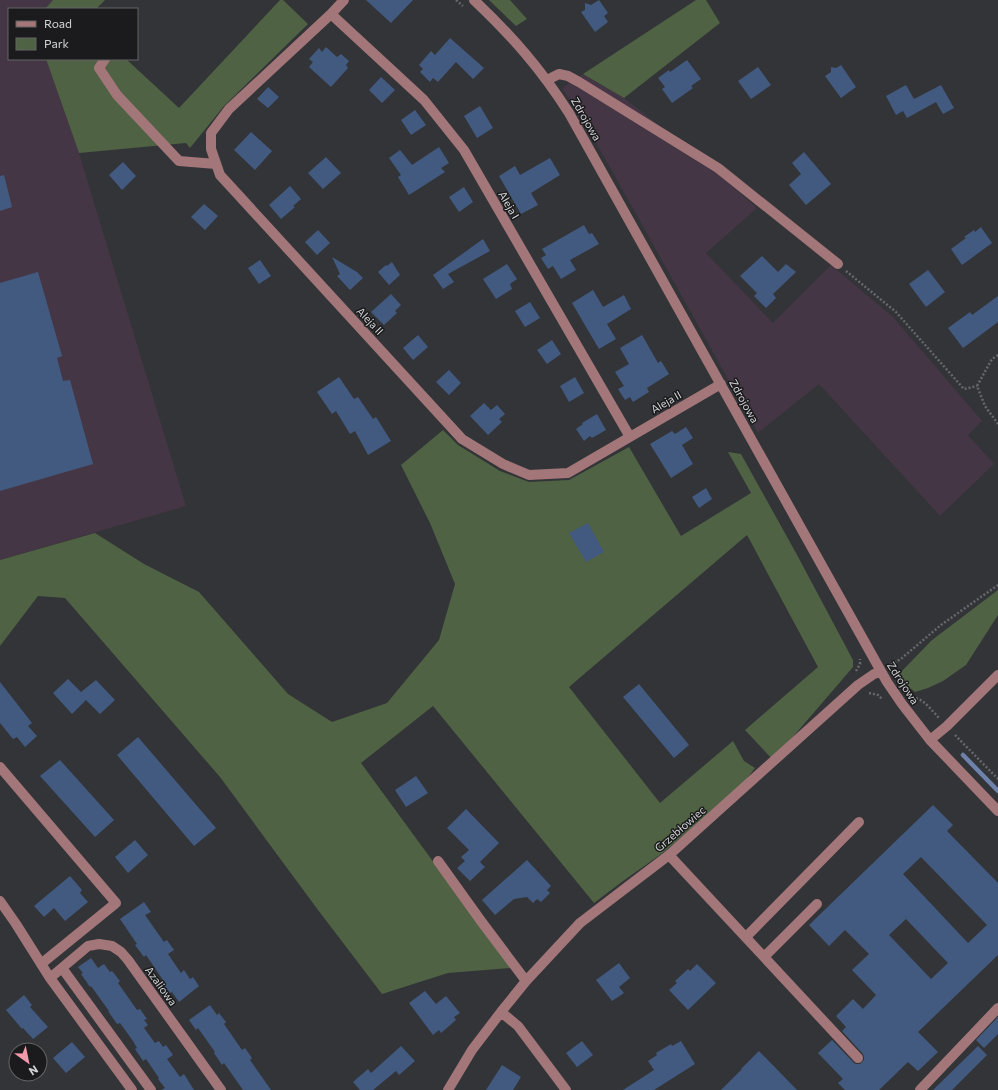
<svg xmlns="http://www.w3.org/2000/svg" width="998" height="1090" viewBox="0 0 998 1090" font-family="Commissioner,sans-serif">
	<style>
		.industrial { fill: #443644 }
		.green { fill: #4f6244 }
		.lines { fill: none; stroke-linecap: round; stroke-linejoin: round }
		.stream { stroke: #6d81ab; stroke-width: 4.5 }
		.building { fill: #435a80; fill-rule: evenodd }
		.path { stroke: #67686b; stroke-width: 2.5; stroke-dasharray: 2 2; stroke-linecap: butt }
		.minor { stroke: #a37679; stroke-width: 10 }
		.labels { text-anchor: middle; stroke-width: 3; stroke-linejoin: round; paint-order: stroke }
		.street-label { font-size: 11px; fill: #d3d4d6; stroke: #1b1b1d }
	</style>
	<rect width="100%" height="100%" fill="#323437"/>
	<path class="industrial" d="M0,0H53L45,9H9V59H46L79,153L186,506L0,560Z
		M583,74L624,98L691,150L757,208L706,253L773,323L831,265L893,317L982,421L968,435L994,464L940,516L819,384L758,433L630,203L582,118L562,88Z"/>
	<path class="green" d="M53,0H105L96,9H45Z
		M280,0H283L308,24L224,106L190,148L186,143L79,153L46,59H126L179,108Z
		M489,0H510L527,19L516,26Z
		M696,0H706L720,23L624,98L583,74Z
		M443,430L458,445L500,471L529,482L569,480L629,447L681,536L751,493L728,452L741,454L796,553L853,660V667L773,760L745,730L818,667L747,535L569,687L660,803L733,741L744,761L755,768L743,784L664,852L623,881L594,903L433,706L361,763L511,968L448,973L382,994L318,910L220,777L65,598L38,596L0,646V560L95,533L144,564L199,592L288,694L332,722L387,703L439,640L455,584L430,523L401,465Z
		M998,590V615L966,665L943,681L928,688L915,692C908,687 903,682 899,674L932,640Z"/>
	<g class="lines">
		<path class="stream" d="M963,755L998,791"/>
	</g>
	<path class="building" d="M366,0H413L391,23Z
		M599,0L608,13L604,16L608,22L595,32L581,12L585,10V3L591,5Z
		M450,38L484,68L473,79L456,62L438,82L433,78L430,82L420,72L423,69L419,65L431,51L435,55Z
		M326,47L337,57L341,54L349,61L346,65L348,68L331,87L309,67L313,62L309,59L319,48L322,52Z
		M687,60L701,79L691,86L693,88L672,103L662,89L665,87L658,78L669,70L670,72Z
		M841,65L856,87L841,98L825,76L831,72V67L836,68Z
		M758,67L771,85L751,99L738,81Z
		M381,77L395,90L382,103L369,90Z
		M906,85L914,99L941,85L954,108L943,114L936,102L907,118L903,111L896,115L886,96Z
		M268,87L279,97L268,108L257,99Z
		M480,106L493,128L477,138L464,116Z
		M415,110L426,125L411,135L401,120Z
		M251,132L272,151L255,170L234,150Z
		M439,147L449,163L441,168L445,172L409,195L398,177L401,175L389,158L400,150L412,165Z
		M804,152L831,184L806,205L789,185L801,174L792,163Z
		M326,157L341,173L323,189L308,173Z
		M550,158L560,175L531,193L538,205L521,214L499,176L515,166L520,175Z
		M123,162L136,176L122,190L109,175Z
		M4,175L12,207L0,211V176Z
		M290,186L301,199L293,206L295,207L281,219L269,205Z
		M464,187L473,202L459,212L449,197Z
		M204,204L218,216L205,230L191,217Z
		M584,225L589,234L592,233L599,244L570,260L576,270L561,279L553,266L548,269L541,258L546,255L542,249Z
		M981,227L992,243L962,265L951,249L966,238L964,237L974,230L975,232Z
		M318,230L330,243L317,255L305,242Z
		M483,239L490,251L448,274L454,282L443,289L433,275Z
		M762,256L778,272L786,264L796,272L773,294L776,298L766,308L754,296L757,293L740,276Z
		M332,257L357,272L363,278L350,290L337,276L340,274Z
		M260,260L271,276L259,284L248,268Z
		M392,262L400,275L389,285L378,272L386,265L387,266Z
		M507,264L517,279L510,284L512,289L496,299L483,279Z
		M928,270L945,292L926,307L909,284Z
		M38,272L62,356L57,358L63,381L70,380L93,464L0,491V283Z
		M593,290L603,307L624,295L631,309L607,324L616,339L599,349L572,303Z
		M391,294L401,305L395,311L397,313L384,325L371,312Z
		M998,296V322L963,348L948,328L970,312L972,315Z
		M530,302L540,318L525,327L515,311Z
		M418,335L428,347L413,360L403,348Z
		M642,335L658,363L661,361L669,374L647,388L649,392L633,402L630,397L625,400L618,389L624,386L615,372L629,364L620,348Z
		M552,340L561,354L547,364L537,350Z
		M449,370L461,383L449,395L436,382Z
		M339,377L354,399L358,397L373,419L376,417L391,441L368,455L355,431L350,434L336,411L332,414L317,392Z
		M575,377L584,393L569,402L560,386Z
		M484,403L491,410L497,405L505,414L499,419L502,422L488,435L470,416Z
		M597,414L606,430L592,438L590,436L584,441L576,429L583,424L582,423Z
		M686,427L693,438L682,445L693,464L671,478L650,444L672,431L675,434Z
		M706,488L712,499L699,508L692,497Z
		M588,523L604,552L586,562L569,533Z
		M68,679L81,692L96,680L115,700L100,714L86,700L72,714L53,693Z
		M0,682L32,723L28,726L37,736L25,747L17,737L13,739L0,723Z
		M639,684L689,745L674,758L623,697Z
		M138,737L216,828L194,846L117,755Z
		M60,760L114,820L95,837L40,776Z
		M416,776L428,793L406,807L395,790Z
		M933,805L953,825L947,831L998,883V955L918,1032L938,1052L918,1071L908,1062L879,1090H845L838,1083L843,1079L818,1053L832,1040L854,1063L856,1064H860L864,1060V1057L863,1054L842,1031L846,1027L836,1016L853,999L863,1009L876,995L852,970L869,954L845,930L829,946L809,925ZM921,857L987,925L968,943L903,874ZM906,919L948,963L931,979L889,935Z
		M466,809L499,843L480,862L485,867L470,881L457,868L465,861L461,857L469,850L447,828Z
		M135,840L148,855L128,873L115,857Z
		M527,860L551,886L547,890L550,893L541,902L537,899L533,903L527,897L514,899L495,915L482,900Z
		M70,876L82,890L80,893L88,902L65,921L54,908L44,917L34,906Z
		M144,902L151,912L145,915L164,942L167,940L174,950L168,954L181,973L184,970L190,979L193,977L199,986L179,1002L172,992L170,993L162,982L163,980L159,974L146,955L144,957L135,945L137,944L120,919Z
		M91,958L98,968L104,964L110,972L112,971L120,981L118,983L137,1010L140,1009L147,1019L144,1020L148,1025L144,1028L155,1043L159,1041L163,1047L166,1045L173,1055L167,1059L180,1077L184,1074L194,1090H161L165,1088L158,1079L159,1078L146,1059L143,1061L135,1049L137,1048L133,1041L120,1023L117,1024L108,1011H109L91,986L90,987L81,974L83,973L78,967Z
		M619,963L630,978L619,987L624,993L612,1001L596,980Z
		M697,964L716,983L688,1010L669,990L677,983L675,981L688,969L690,971Z
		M425,991L436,1004L446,996L460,1013L454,1017L456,1020L441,1033L439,1030L433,1035L409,1003Z
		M24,995L32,1005L30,1007L48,1027L33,1039L23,1028L22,1029L6,1010Z
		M210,1005L217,1015L219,1013L226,1022L224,1024L242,1050L245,1048L252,1058L250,1060L271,1090H243L224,1063L222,1065L214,1053L215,1052L198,1028L196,1030L189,1020Z
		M998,1017V1034L984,1048L976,1040Z
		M582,1041L593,1055L577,1067L566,1053Z
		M681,1041L695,1064L654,1090H623L654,1070L648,1061L657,1055L656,1053L671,1044L672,1046Z
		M72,1042L85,1057L66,1073L53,1058Z
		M401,1046L415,1061L399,1075L396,1071L373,1090H360L353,1082L368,1069L371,1073Z
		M978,1046L987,1055L952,1090H933Z
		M759,1051L797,1090H721L742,1069H741Z
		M502,1065L521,1077L513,1090H486Z"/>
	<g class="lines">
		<path class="path" d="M456,0L463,6
			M846,271L896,312L964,389L977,386
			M998,355L992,359L977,386L985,406L998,424
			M891,665L902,658L941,625L998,585
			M856,671L860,664V659
			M869,693L878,695L882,699
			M912,698C923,697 932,711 939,718
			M955,735L998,779"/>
		<path class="minor" d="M344,0L331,14L229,109L211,133V149L220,175L462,439L503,464L529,475L568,473L721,384
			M474,0C512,36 541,69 569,113L887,682L902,704L930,740L998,811
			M331,14L424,100L464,150L630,437
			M105,59L99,68L117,95L179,161L216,164
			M547,80L559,74L568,76L579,82L718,168L838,264
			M930,740L947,726L998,675
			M0,767L116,903L41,964
			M669,855L858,1058
			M438,861L481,921L526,981
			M0,901L16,924L50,978L132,1090
			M746,937L859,822
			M764,957L817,904
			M62,968L151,1090
			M50,978L88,946L99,944L112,946L121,952L128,960L221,1090
			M501,1012L518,1026L566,1090
			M448,1090L472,1050L501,1012L526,981L580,923L669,855L858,685L874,674L881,672
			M920,1090L998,1008"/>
	</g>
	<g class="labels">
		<g class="street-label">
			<text transform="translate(586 119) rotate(60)" y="4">Zdrojowa</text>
			<text transform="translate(509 205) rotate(60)" y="4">Aleja I</text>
			<text transform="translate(370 321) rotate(47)" y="4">Aleja II</text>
			<text transform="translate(744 401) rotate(61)" y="4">Zdrojowa</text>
			<text transform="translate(666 402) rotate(-30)" y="4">Aleja II</text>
			<text transform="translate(903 683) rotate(57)" y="4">Zdrojowa</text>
			<text transform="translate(680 829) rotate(-41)" y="4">Grzebłowiec</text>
			<text transform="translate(161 986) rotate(54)" y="4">Azaliowa</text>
		</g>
	</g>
	<rect x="8" y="8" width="130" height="52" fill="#1b1b1d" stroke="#656567"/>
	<rect x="16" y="21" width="20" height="6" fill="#a37679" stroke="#656567"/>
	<text x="44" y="28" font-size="12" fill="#d3d4d6">Road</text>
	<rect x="16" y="38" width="20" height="12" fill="#4f6244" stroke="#656567"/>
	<text x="44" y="48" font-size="12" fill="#d3d4d6">Park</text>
	<g transform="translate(28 1062) rotate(147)"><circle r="19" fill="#1b1b1d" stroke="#656567"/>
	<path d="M0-3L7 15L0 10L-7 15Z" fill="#f29aac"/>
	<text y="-6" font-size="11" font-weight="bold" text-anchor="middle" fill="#d3d4d6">N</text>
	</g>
</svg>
